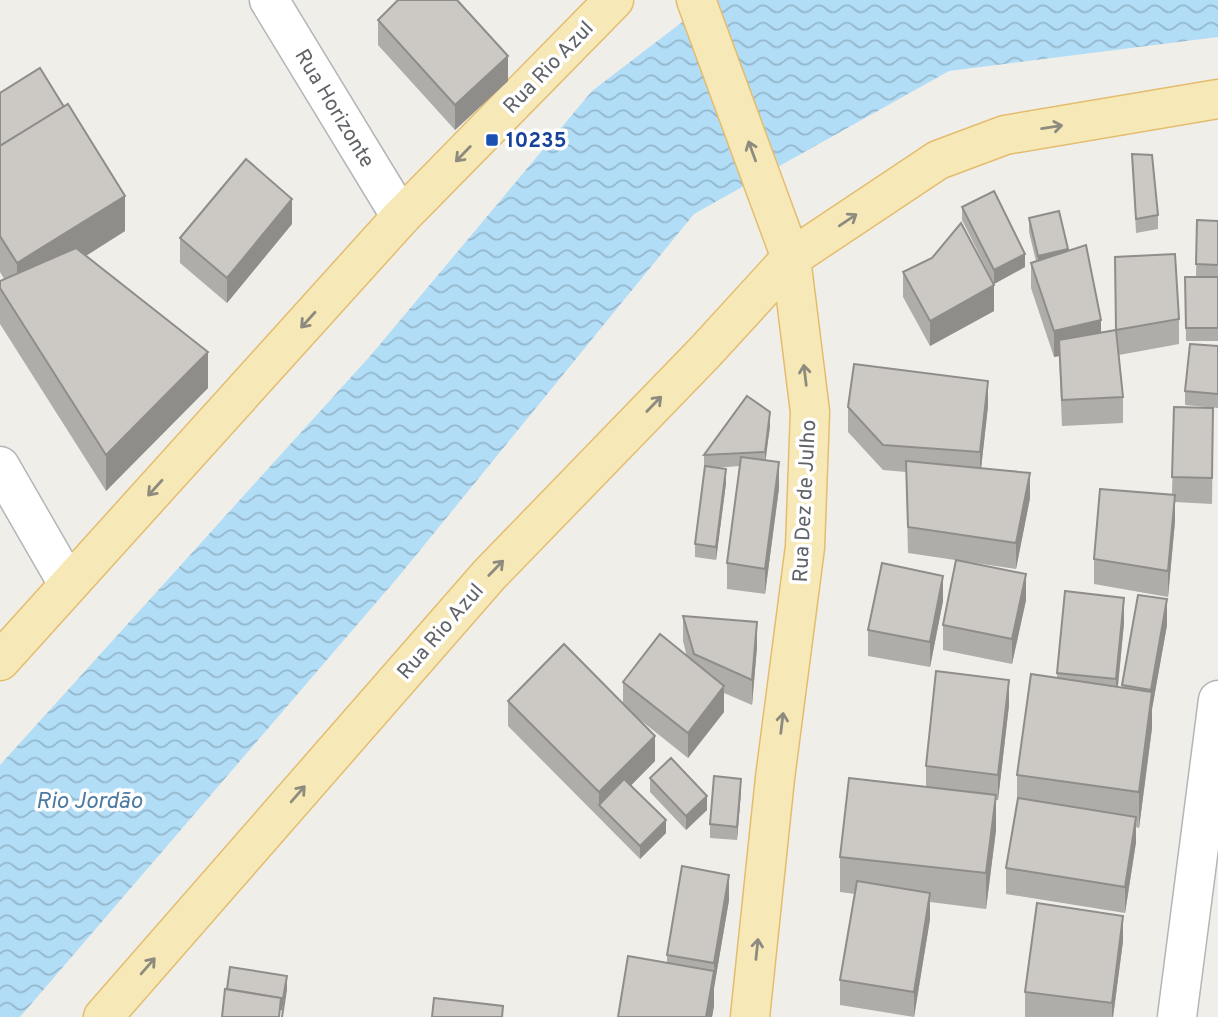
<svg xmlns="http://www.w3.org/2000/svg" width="1218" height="1017" font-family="Overpass,sans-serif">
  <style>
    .water { fill: url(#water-waves) }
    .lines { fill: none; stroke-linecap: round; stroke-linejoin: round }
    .minor-casing { stroke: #b3b5b9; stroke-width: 41 }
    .major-casing { stroke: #e4bc6e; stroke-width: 41 }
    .minor { stroke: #fff; stroke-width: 38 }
    .major { stroke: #f7e9b7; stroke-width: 38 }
    .wall { fill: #afada9 }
    .shaded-wall { fill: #8f8d8a }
    .building { fill: #ccc9c5; stroke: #8f8d8a; stroke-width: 2 }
    .oneway { stroke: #8d8b7f }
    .transit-dot { fill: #1a4fb4; stroke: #fff; stroke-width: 2.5 }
    .labels { text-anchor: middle; stroke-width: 7; stroke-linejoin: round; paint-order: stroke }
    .street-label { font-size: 21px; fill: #606367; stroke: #fff }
    .transit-label { font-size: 21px; font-weight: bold; fill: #164399; stroke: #fff; text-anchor: start }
    .water-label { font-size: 23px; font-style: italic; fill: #4c7aa0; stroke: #fff }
  </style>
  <defs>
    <pattern id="water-waves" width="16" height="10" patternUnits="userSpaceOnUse" patternTransform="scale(1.75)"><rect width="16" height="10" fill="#b2ddf7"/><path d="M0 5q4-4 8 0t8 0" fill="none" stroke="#94b7cc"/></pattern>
  </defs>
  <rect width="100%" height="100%" fill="#f0eee9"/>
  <path class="water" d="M711,0H1218V37L949,71L694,214L399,576L20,1017H0V765L371,355L592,91Z"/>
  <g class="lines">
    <g class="minor-casing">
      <g id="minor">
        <path d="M269,0L401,217"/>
        <path d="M0,466L68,584"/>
        <path d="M1177,1017L1218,700"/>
      </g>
    </g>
    <g class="major-casing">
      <g id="major">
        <path d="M696,0L791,258L810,412L805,547L775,778L750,1017"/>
        <path d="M0,661L401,217L614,0"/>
        <path d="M103,1017L489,575L705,352L791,258L938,160L1005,135L1218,99"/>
      </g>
    </g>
    <use href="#minor" class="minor"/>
    <use href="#major" class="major"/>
  </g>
  <g class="wall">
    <path d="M378,20L508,81L455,130L378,45Z"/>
    <path d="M0,93L125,231L86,256L208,388L106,491L0,324V281L4,279L0,272Z"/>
    <path d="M1132,154L1158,215V229L1136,233Z"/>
    <path d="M962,207L1025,267L994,284L962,220Z"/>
    <path d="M1029,218L1068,251L1101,332L1179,319V344L1119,355L1123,397V423L1062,426L1059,356L1054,357L1031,288V263L1036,261L1029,232Z"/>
    <path d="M1197,220L1218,221V341H1186L1185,277H1196Z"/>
    <path d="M292,224L227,303L180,263V238Z"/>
    <path d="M903,272L994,311L930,346L903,297Z"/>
    <path d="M1218,346V408L1185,405V391Z"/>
    <path d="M988,406L981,468L1030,498L1016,569L908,553L906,472L883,470L848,432V407Z"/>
    <path d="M1174,407L1213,434L1212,504L1175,502V521L1168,597L1094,584V559L1172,495Z"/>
    <path d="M770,426L765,460L779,488L765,594L727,589V563L740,466L715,468L726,483L716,560L695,557V544L705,468H704V455Z"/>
    <path d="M1026,600L1012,664L943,650V625Z"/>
    <path d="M943,601L930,667L868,656V630Z"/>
    <path d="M683,616L757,647L752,705L724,693V712L688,758L639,719L655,761L631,785L666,833L640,859L508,726V701L623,704V682L687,657L683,641Z"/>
    <path d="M1124,623L1118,687L1122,688V685L1167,625L1152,709V728L1139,828L1136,827V842L1125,913L1006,894V868L1017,802V775L1057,678V673Z"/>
    <path d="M1009,705L998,800H996V830L986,909L930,902V919L914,1017L840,1005V980L855,894L840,892V857L926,787V766Z"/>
    <path d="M650,778L707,810L686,830L650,792Z"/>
    <path d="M741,792L737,840L710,838V824Z"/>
    <path d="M729,900L714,988V1006L712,1017H618L667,963V955Z"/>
    <path d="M1123,941L1113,1017H1025V992Z"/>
  </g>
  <g class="shaded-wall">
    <path d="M508,56V81L455,130V105Z"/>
    <path d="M125,196V231L17,299V263Z"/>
    <path d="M292,199V224L227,303V278Z"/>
    <path d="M1068,249V262L1038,269V256Z"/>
    <path d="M1025,254V267L994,284V270Z"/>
    <path d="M994,285V311L930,346V321Z"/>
    <path d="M1101,320V345L1059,340V356L1054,357V331Z"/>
    <path d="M208,352V388L106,491V455Z"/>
    <path d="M988,381V406L980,478V452Z"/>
    <path d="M770,412V426L765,465V452Z"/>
    <path d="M779,462V488L765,594V569Z"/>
    <path d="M726,469V483L716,560V547Z"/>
    <path d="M1030,473V498L1016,569V543Z"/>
    <path d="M1175,495V521L1168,597V571Z"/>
    <path d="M1026,574V600L1012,664V639Z"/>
    <path d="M943,576V601L930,667V642Z"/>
    <path d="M1124,598V623L1116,704V679Z"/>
    <path d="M1167,599V625L1152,709V728L1139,828V792L1151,701V690Z"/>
    <path d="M757,622V647L752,705V680Z"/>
    <path d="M1009,680V705L998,800V775Z"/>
    <path d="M724,686V712L688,758V733Z"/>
    <path d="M655,736V761L606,811L599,805V792Z"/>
    <path d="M741,779V792L737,840V827Z"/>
    <path d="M996,795V830L986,909V873Z"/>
    <path d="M707,796V810L686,830V816Z"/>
    <path d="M1136,817V842L1125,913V887Z"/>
    <path d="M666,820V833L640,859V846Z"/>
    <path d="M729,875V900L714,988V1006L712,1017H706L714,972V963Z"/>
    <path d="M930,893V919L914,1017V992Z"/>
    <path d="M1123,916V941L1113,1017H1112V1003Z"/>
    <path d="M287,976V990L283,1017H281Z"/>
  </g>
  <g class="building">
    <path d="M398,0H457L508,56L455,105L378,20Z"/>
    <path d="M40,68L64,107L0,146V93Z"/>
    <path d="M68,104L125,196L17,263L0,236V146Z"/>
    <path d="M1132,154L1152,155L1158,215L1136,219Z"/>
    <path d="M246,159L292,199L227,278L180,238Z"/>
    <path d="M994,191L1025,254L994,270L962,207Z"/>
    <path d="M1059,211L1068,249L1038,256L1029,218Z"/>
    <path d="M1197,220L1218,221V265L1196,264Z"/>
    <path d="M961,223L994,285L930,321L903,272L932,258Z"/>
    <path d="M1086,245L1101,320L1054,331L1031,263Z"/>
    <path d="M76,248L208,352L106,455L0,288V281Z"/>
    <path d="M1175,254L1179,319L1116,330L1115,257Z"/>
    <path d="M1185,277H1218V328H1186Z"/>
    <path d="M1116,330L1123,397L1062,400L1059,340Z"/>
    <path d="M1190,344L1218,346V394L1185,391Z"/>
    <path d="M854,364L988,381L980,452L883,445L848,407Z"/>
    <path d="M747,396L770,412L765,452L704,455Z"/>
    <path d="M1174,407L1213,408L1212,478L1172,477Z"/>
    <path d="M741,457L779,462L765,569L727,563Z"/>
    <path d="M906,461L1030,473L1016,543L908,527Z"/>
    <path d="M705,466L726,469L716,547L695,544Z"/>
    <path d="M1100,489L1175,495L1168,571L1094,559Z"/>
    <path d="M956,560L1026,574L1012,639L943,625Z"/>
    <path d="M882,563L943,576L930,642L868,630Z"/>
    <path d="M1065,591L1124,598L1116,679L1057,673Z"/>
    <path d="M1138,595L1167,599L1151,690L1122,685Z"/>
    <path d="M683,616L757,622L752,680L694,654Z"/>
    <path d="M660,634L724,686L688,733L623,682Z"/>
    <path d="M564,644L655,736L599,792L508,701Z"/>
    <path d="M936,671L1009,680L998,775L926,766Z"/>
    <path d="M1031,674L1152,692L1139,792L1017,775Z"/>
    <path d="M671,758L707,796L686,816L650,778Z"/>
    <path d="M714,776L741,779L737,827L710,824Z"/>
    <path d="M849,778L996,795L986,873L840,857Z"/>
    <path d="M624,779L666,820L640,846L599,805Z"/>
    <path d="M1018,798L1136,817L1125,887L1006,868Z"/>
    <path d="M682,866L729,875L714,963L667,955Z"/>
    <path d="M857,881L930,893L914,992L840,980Z"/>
    <path d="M1037,903L1123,916L1112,1003L1025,992Z"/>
    <path d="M628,956L714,971L706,1017H618Z"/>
    <path d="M230,967L287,976L281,1010V998L227,989Z"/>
    <path d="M225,989L281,998L279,1017H222Z"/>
    <path d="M434,998L503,1006L502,1017H432Z"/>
  </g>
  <defs><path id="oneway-shaft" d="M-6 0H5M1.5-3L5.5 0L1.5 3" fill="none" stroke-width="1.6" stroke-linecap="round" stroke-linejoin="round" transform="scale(1.75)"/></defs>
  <g class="oneway">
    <use href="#oneway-shaft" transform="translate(1052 127) rotate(-9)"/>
    <use href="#oneway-shaft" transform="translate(752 151) rotate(-110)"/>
    <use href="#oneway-shaft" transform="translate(463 154) rotate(134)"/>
    <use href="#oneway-shaft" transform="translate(848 220) rotate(-34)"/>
    <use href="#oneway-shaft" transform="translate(308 320) rotate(132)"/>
    <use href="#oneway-shaft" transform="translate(805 375) rotate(-97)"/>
    <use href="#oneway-shaft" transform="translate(654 404) rotate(-46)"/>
    <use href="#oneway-shaft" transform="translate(155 488) rotate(132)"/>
    <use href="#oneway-shaft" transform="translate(496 568) rotate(-46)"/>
    <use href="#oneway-shaft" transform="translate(782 723) rotate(-83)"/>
    <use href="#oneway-shaft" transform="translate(298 794) rotate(-49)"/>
    <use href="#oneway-shaft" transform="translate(757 949) rotate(-84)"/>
    <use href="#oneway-shaft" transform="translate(148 966) rotate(-49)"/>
  </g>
  <rect class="transit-dot" x="485" y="133" width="14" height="14" rx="3.5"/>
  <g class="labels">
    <g class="street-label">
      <text transform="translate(548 67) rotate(-46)" y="7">Rua Rio Azul</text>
      <text transform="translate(335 108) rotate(59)" y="7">Rua Horizonte</text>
      <text transform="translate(804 501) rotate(-87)" y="7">Rua Dez de Julho</text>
      <text transform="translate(440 631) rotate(-49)" y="7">Rua Rio Azul</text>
    </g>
    <g class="transit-label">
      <text x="506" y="147">10235</text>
    </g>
    <g class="water-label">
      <text x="89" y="808">Rio Jordão</text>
    </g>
  </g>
</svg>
